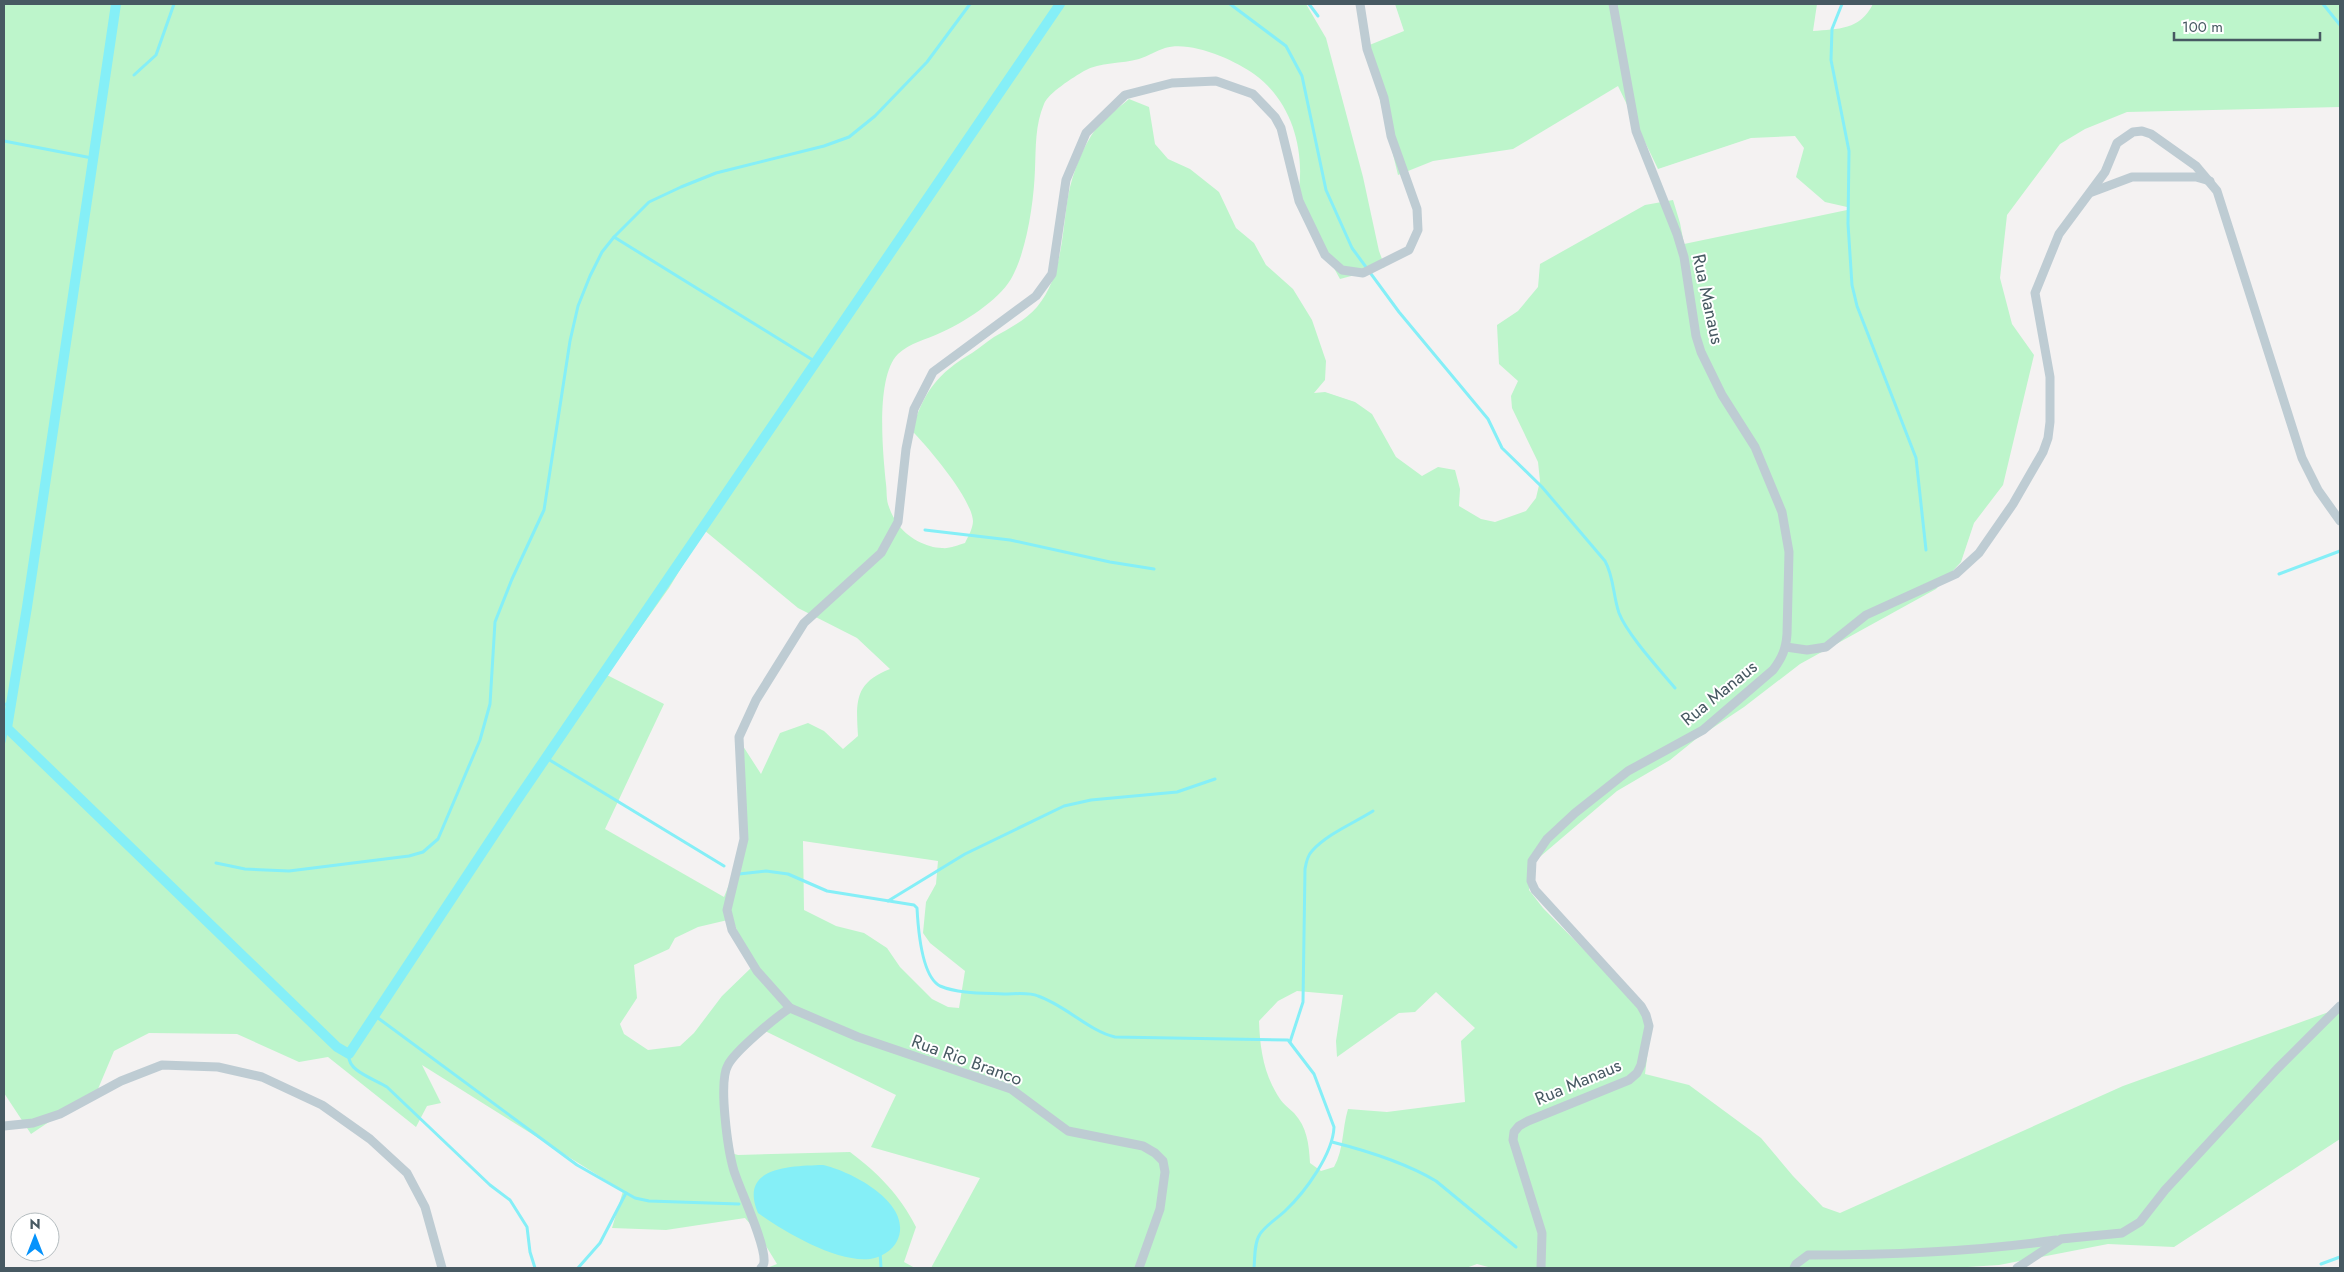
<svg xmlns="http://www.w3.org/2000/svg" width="2344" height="1272" font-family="Jost,sans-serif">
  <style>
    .green { fill: #bdf5cb; fill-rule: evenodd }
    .water { fill: #85eff7 }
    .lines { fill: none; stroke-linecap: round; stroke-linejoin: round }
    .stream { stroke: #85eff7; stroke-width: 3 }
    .canal { stroke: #85eff7; stroke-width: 10 }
    .minor { stroke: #beccd3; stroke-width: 9 }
    .labels { text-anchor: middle; stroke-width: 4; stroke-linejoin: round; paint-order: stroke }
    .street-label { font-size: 18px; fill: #475962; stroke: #fff }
  </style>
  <rect width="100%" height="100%" fill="#f4f2f2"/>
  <path class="green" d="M4,4H1306L1326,38L1363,177L1379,251L1385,267L1340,279L1297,201C1307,154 1293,102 1254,74C1235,60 1190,40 1165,48C1156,51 1148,56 1139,59C1122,64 1100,62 1084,71C1074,77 1048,93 1044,104C1035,125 1036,147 1035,169C1034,201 1027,251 1011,279C998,301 963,323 940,333C925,340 910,343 898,354C875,377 883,454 886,484C887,491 886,500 889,507C891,513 894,519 898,524C906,537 927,548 942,548C949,549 958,545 965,543C968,537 973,528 973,521C972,499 928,447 912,431C923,392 938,373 972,353C980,348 986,342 994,337C1008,329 1026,320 1037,307C1061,278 1062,238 1067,203C1070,181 1079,155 1091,136C1100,121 1116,110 1129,99L1149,107L1155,144L1168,159L1190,169L1219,192L1236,228L1254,243L1266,265L1293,289L1312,320L1326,361L1325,380L1314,393L1325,392L1355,402L1372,414L1396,457L1422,476L1438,467L1455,470L1460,489L1459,506L1481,519L1495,522L1526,511L1536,498L1540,481L1538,462L1512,408L1511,396L1518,381L1499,364L1497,325L1518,311L1538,287L1540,264L1645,205L1673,200L1680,223L1684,244L1847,210V207L1825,202L1796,177L1804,148L1795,136L1751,138L1658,169L1618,86L1513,149L1433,161L1398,175L1367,46L1404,31L1395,4H1817L1813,31C1838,29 1860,30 1873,4H2340V107L2127,112L2085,129L2060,144L2007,215L2000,278L2012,324L2034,355L2003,485L1974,523L1961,562L1936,589L1800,664L1744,707L1696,739L1670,760L1617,791L1535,861L1529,890L1543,908L1649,1016L1650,1034L1645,1074L1689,1085L1761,1138L1793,1176L1823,1207L1840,1213L2123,1086L2340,1008V1139L2174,1247L2108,1244L1999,1265L1952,1268H1492L1477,1264L1466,1268H931L980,1178L871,1147L896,1095L763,1030L726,1067L727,1152L738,1155L850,1152C878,1173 900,1195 916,1227L904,1262L915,1268H767L777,1264L758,1233L745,1218L666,1230L612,1228L623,1191L422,1065L441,1103L427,1106L416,1127L328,1057L299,1062L237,1034L149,1033L114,1051L98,1089L31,1134L4,1093ZM704,530L798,608L857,638L890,669C854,683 856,702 858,736L843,749L824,731L808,723L780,733L761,774L741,743L747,840L724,897L605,829L664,704L607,675L669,588ZM803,841L938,861L936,884L926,902L923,933L930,943L965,971L959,1008L948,1007L932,999L900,967L887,948L864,933L836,926L804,910ZM732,919L753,966L722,996L694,1033L680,1046L648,1050L624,1034L620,1024L637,998L634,965L669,949L675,938L698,927ZM1297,991L1343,995L1336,1041L1337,1057L1399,1013L1415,1012L1436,992L1475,1028L1461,1041L1465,1102L1387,1112L1348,1109C1342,1129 1344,1149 1334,1167L1321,1171L1310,1163C1309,1144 1307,1127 1294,1113C1289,1108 1283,1104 1280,1099C1264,1075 1260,1050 1259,1021L1278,1001Z"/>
  <path class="water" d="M823,1165C851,1171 915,1204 897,1241C893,1250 880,1258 870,1259C837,1263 784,1232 758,1213C738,1166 792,1166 823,1165Z"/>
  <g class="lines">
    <g class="stream">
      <path d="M1230,4L1286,46L1302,76L1326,190L1352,248L1399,312L1488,419L1502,448L1542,487L1605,561C1614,577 1613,596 1619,613C1627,634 1659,669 1675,688"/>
      <path d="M1309,4L1318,16"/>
      <path d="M1842,4L1832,29L1831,60L1849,151L1848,224L1852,285L1857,306L1916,458L1926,550"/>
      <path d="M2323,4L2340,25"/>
      <path d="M134,75L156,55L174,4"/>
      <path d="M4,141L92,158"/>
      <path d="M614,237L816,362"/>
      <path d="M925,530L1010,540L1110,562L1154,569"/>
      <path d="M2279,574L2340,551"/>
      <path d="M4,704L11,705"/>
      <path d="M4,742L7,728"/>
      <path d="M548,759L724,866"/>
      <path d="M216,863L245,869L289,871L409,856L423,852L438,839L480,740L490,704L495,622L512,579L544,510L570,341L578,306L590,276L602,252L614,237L649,202L681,187L716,173L824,146L849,137L875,116L927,62L970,4"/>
      <path d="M739,874L766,871L788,874L827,891L914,905L917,908C918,927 921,976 940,986C959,994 984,993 1004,994C1015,994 1029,992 1038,996C1065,1005 1089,1031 1115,1037L1288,1040L1314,1074L1334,1127C1333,1154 1305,1192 1286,1210C1278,1218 1266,1225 1260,1234C1254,1243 1255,1257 1254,1268"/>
      <path d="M888,901L965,854L1064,806L1091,800L1177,792L1215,779"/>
      <path d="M374,1015L577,1165L635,1198L649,1201L739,1204"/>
      <path d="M1290,1042L1303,1002L1305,869C1306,863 1308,855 1312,851C1327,834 1354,823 1373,811"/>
      <path d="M349,1054C346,1071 375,1079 387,1087L490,1185L510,1200L527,1227L530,1252L535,1268"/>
      <path d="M1332,1142C1368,1151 1404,1162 1436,1181L1516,1247"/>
      <path d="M880,1251L881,1268"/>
      <path d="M2321,1264L2340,1257"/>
      <path d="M578,1268L600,1243L626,1193"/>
    </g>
    <path class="canal" d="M116,4L27,607L7,728L337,1047L349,1054L513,806L1060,4"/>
    <g class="minor">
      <path d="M2092,192L2132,177H2196L2210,181"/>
      <path d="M1786,647L1807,650L1826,647L1866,615L1956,574L1979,553L2013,504L2043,452L2048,438L2050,422V377L2035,293L2059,234L2105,172L2117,143L2133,132L2142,131L2151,134L2196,166L2217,191L2302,458L2318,490L2340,521"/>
      <path d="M4,1126L33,1123L60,1114L121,1081L162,1065L218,1067L262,1077L322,1105L370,1139L407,1173L425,1207L442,1268"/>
      <path d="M761,1268C762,1267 764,1264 764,1262C766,1245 740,1190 734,1171C728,1151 718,1082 728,1065C735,1051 776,1017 790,1008"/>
      <path d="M1139,1268L1160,1209L1165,1172L1163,1161L1155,1153L1143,1146L1068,1131L1011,1089L858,1037L790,1008L757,971L732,930L727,910L744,839L739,737L756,700L804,623L881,553L898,522L906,449L914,409L933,372L1036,296L1052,274L1066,180L1086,133L1125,95L1172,83L1216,81L1253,94L1275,117L1281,128L1299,201L1325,255L1342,270L1363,273L1409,250L1418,230L1417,209L1391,136L1384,98L1367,49L1360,4"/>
      <path d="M1541,1268L1542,1233L1513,1140L1514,1132L1519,1126L1528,1121L1629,1080L1637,1073L1641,1065L1649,1026L1646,1015L1641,1006L1535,890L1531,881L1532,861L1547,839L1575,813L1628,771L1703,730L1773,670C1782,658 1786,649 1787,634L1789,552L1782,512L1755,447L1722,395L1701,352L1696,336L1684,257L1677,234L1636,131L1613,4"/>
      <path d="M1794,1268L1796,1264L1808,1255C1892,1255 1973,1252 2056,1240"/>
      <path d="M2017,1268L2061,1239L2122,1233L2140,1222L2165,1190L2277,1069L2340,1006"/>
    </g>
  </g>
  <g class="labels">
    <g class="street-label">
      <text transform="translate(1708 299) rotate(78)" y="6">Rua Manaus</text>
      <text transform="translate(1719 693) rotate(-39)" y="6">Rua Manaus</text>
      <text transform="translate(967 1060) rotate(20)" y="6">Rua Rio Branco</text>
      <text transform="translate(1578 1082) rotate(-23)" y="6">Rua Manaus</text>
    </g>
  </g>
  <rect width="2344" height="1272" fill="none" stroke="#475962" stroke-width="10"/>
  <g transform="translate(35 1237)"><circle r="24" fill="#ffffff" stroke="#b5bdc0"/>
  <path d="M0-4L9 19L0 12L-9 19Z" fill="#0593fc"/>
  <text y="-8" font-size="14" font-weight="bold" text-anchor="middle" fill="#475962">N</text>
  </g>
  <path d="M2174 32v8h146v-8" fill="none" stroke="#475962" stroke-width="2.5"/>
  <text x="2182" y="32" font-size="15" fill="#475962" stroke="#ffffff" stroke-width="4" paint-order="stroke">100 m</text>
</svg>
